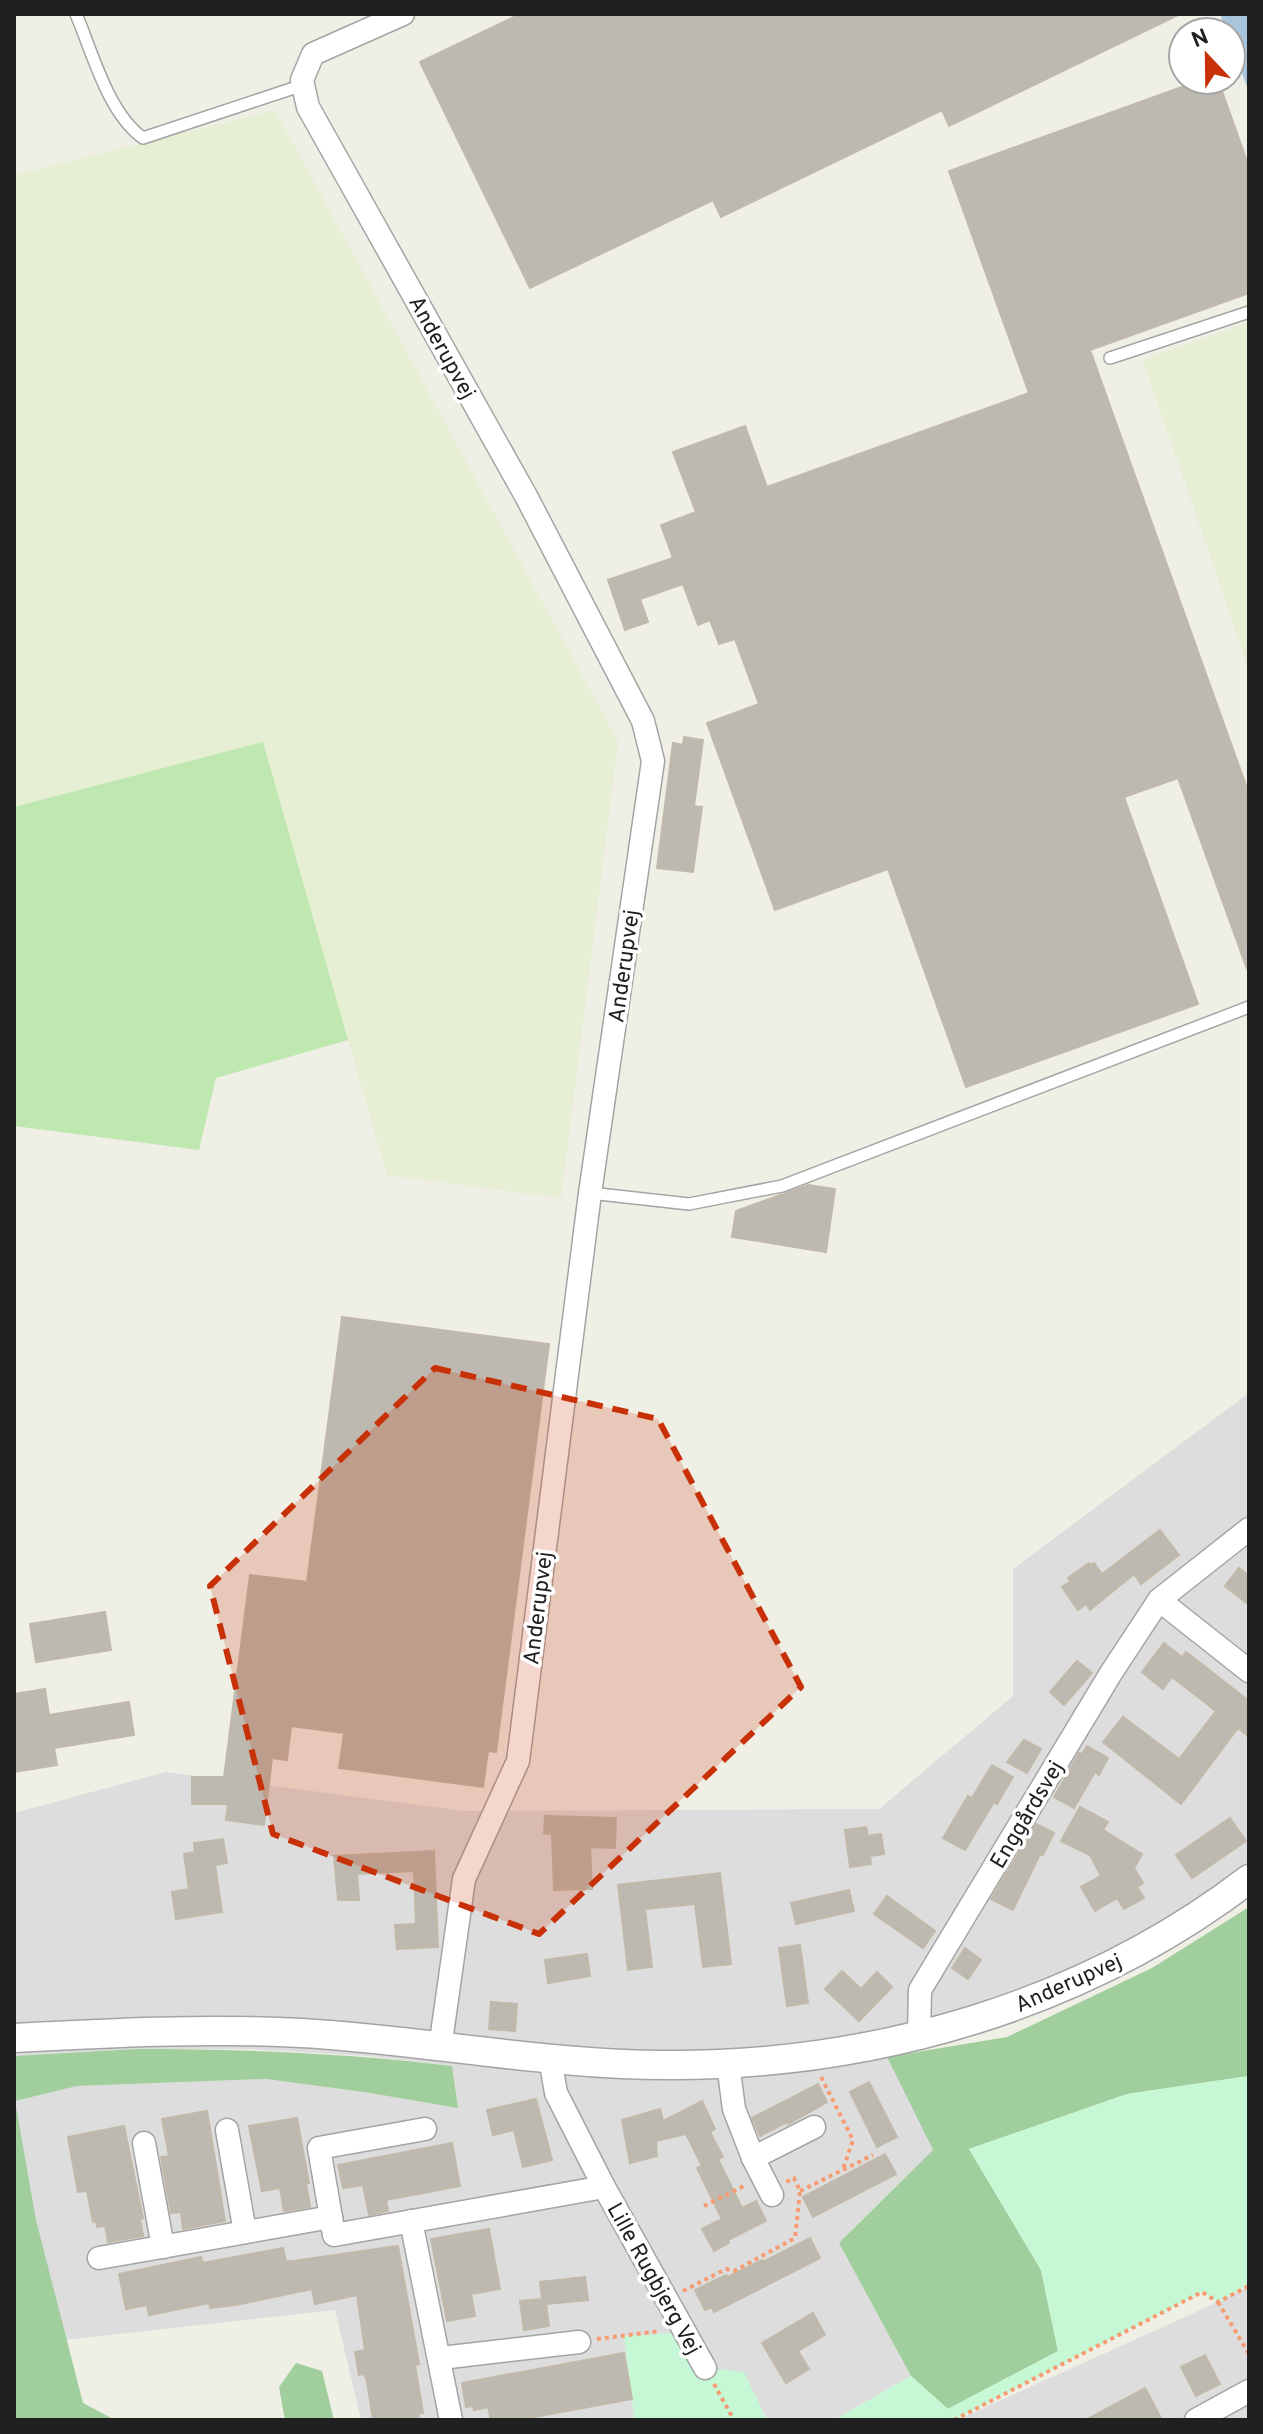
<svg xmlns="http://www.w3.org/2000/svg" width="1263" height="2434" font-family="Overpass,sans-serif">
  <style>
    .residential { fill: #dedddd }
    .farmland { fill: #e6eed3 }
    .grass { fill: #bee8af }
    .forest { fill: #a0ce9d }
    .park { fill: #c6f8d5 }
    .water { fill: #a9c5dc }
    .building { fill: #bdb8b0; stroke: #c1b9a9; stroke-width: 2 }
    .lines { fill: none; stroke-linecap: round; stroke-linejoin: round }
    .service-casing { stroke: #a4a4a4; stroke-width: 14 }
    .minor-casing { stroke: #a4a4a4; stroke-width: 25 }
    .tertiary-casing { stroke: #a4a4a4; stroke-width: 31 }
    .path { stroke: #f59c72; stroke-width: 4; stroke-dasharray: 4 4; stroke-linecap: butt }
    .service { stroke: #fff; stroke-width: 11 }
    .minor { stroke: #fff; stroke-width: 22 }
    .tertiary { stroke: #fff; stroke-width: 28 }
    .marked { fill: #c83107; fill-opacity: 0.2; stroke: #c83107; stroke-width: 6; stroke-dasharray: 16 10; stroke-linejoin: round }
    .labels { text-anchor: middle; stroke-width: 7; stroke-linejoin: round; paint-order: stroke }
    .street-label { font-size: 22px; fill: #202020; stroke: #fff }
  </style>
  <rect width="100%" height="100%" fill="#f0efe6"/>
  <g class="residential">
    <path d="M1249,1393V1879L1048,1994L880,2043L933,2150L839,2243L911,2376L834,2420H767L744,2373L630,2420H361L335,2310L65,2340L36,2220L14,2101L77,2086L266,2079L364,2092L458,2107L452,2066L369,2056L246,2049H135L14,2056V1813L166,1772L465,1811L879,1809L1013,1696V1569Z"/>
    <path d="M1249,2286V2420H957L1218,2302Z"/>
  </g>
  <g class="farmland">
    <path d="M275,110L618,741L561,1198L387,1175L263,743L14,807V175Z"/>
    <path d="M1249,322V670L1143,360Z"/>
  </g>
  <path class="grass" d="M263,742L348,1040L216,1078L199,1150L14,1126V807Z"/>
  <g class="forest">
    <path d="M1249,1907V2076L1127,2094L969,2149L1041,2270L1058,2351L948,2409L911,2376L839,2243L933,2150L887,2057L1007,2037L1152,1968Z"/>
    <path d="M135,2049C242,2049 346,2053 452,2066L458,2108L364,2092L266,2079L77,2086L15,2101L36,2220L83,2403L115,2420H14V2056Z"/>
    <path d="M296,2363L322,2371L334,2420H285L279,2387Z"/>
  </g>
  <g class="park">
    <path d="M1249,2076V2284L1218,2302L1202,2292L954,2420H834L911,2376L948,2409L1058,2351L1041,2270L969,2149L1127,2094Z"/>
    <path d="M694,2332L716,2369L744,2372L767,2420H630L634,2417L624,2336Z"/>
  </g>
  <path class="water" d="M1220,14H1249V92L1231,44V32H1227Z"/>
  <g class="building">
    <path d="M520,14H1180L949,126L942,110L721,217L713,200L530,288L420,62Z"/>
    <path d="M1201,80H1218L1249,167V293L1090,350L1249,794V969H1247L1178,778L1124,797L1198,1004L966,1087L888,869L775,910L707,723L759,704L735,639L719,644L710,620L698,625L683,584L640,599L648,622L625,630L608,580L673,558L661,525L696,512L673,452L745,426L767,487L1029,393L949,171Z"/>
    <path d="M684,737L703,740L694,806L702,807L693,872L657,868L673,743L683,745Z"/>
    <path d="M808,1185L835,1189L826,1252L732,1237L736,1211Z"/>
    <path d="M342,1317L549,1344L496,1752L488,1751L483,1787L339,1768L344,1733L291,1726L287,1760L272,1758L264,1825L226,1820L228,1804H192V1777H224L250,1575L307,1582Z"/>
    <path d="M1160,1530L1179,1555L1141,1584L1134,1574L1090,1610L1086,1604L1078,1610L1062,1587L1071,1581L1068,1578L1089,1563L1091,1565L1094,1563L1102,1574Z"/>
    <path d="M1239,1568L1249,1576V1605L1225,1586Z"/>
    <path d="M105,1612L111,1650L36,1662L30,1624Z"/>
    <path d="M1164,1643L1182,1657L1186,1652L1249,1701V1737L1238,1728L1181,1804L1103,1742L1123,1717L1179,1759L1216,1711L1172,1677L1163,1689L1142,1672Z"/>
    <path d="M1077,1661L1092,1673L1064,1705L1050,1692Z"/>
    <path d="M45,1689L49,1715L129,1702L134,1735L54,1748L57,1765L14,1772V1694Z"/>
    <path d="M1024,1740L1041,1749L1027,1773L1007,1762Z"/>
    <path d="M1087,1746L1108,1758L1099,1775L1095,1772L1074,1808L1054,1797L1079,1753L1082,1754Z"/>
    <path d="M992,1765L1013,1777L997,1804L994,1802L965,1850L943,1838L968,1796L972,1798Z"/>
    <path d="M1080,1807L1108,1822L1103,1830L1142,1854L1134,1868L1143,1883L1137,1887L1144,1898L1124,1909L1117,1898L1095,1911L1081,1887L1101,1876L1090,1855L1061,1841Z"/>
    <path d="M545,1816L616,1818L615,1848L590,1847L592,1889L554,1890L552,1834L544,1833Z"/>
    <path d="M1230,1818L1246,1841L1192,1878L1176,1855Z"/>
    <path d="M1036,1824L1054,1833L1043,1855L1040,1854L1013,1910L991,1899Z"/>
    <path d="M866,1827L868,1836L881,1834L884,1854L870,1856L871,1864L850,1867L845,1830Z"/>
    <path d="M223,1839L227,1863L215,1865L222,1912L176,1919L172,1892L189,1889L184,1854L195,1852L194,1843Z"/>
    <path d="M434,1851L438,1947L397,1949L395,1925L416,1924L414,1871L357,1874L359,1900H338L334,1856Z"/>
    <path d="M720,1873L731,1964L703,1967L695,1904L645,1909L652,1967L628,1970L618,1885Z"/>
    <path d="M849,1890L854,1911L796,1924L791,1903Z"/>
    <path d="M887,1896L935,1931L923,1948L874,1914Z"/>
    <path d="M800,1945L808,2003L787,2006L779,1948Z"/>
    <path d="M965,1948L981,1960L968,1979L952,1968Z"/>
    <path d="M587,1954L590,1976L548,1983L545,1960Z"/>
    <path d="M842,1971L861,1989L877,1972L892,1987L859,2021L825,1989Z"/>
    <path d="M491,2002L517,2004L515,2031L489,2029Z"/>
    <path d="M869,2082L897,2137L877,2147L850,2092Z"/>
    <path d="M818,2084L827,2102L788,2124L787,2122L760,2136L752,2118Z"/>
    <path d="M536,2099L552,2160L523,2167L514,2130L493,2135L487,2110Z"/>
    <path d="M702,2101L715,2129L710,2132L723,2157L718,2159L742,2208L756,2201L766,2221L728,2240L729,2243L714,2251L702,2229L722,2219L697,2168L702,2166L686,2134L656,2141L657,2156L630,2163L622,2120L660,2109L663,2121Z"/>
    <path d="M207,2111L225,2221L183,2229L181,2212L171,2213L161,2157L169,2156L162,2119Z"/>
    <path d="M297,2118L309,2183H306L310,2207L284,2211L280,2188L262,2191L249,2126Z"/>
    <path d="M124,2126L143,2218L140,2219L143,2236L108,2242L105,2226L97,2227L96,2221L93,2222L87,2191L78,2192L68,2137Z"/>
    <path d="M452,2143L460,2186L386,2200L388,2211L369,2215L363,2185L343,2188L338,2165Z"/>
    <path d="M885,2154L896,2174L813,2217L803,2197Z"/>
    <path d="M489,2229L500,2289L471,2294L475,2316L447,2321L431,2239Z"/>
    <path d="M810,2238L820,2258L714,2312L712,2307L705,2310L695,2290L726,2275L728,2277L762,2260L763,2262Z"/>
    <path d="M398,2246L419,2364L415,2365L423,2413L418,2414L419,2420H373L367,2381L364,2374L359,2375L355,2352L365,2350L357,2295L315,2304L312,2289L236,2305L210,2308L209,2303L149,2315L147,2305L126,2309L119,2274L201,2257L203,2263L283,2248L286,2261H293Z"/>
    <path d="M585,2277L588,2300L546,2304L549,2326L524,2330L520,2301L542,2299L540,2282Z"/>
    <path d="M813,2313L825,2335L798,2351L809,2369L786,2383L762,2343Z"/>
    <path d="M624,2353L632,2399L518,2420H491L488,2407L474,2410L473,2406L466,2407L462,2383Z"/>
    <path d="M1205,2355L1220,2384L1196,2396L1181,2367Z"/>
    <path d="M1145,2388L1162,2420H1086Z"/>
  </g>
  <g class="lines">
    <g class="service-casing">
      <g id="service">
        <path d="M76,14C93,54 108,113 143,138L303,85"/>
        <path d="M1110,358L1249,312"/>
        <path d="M590,1193L689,1204L782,1186L1249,1007"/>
      </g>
    </g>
    <g class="minor-casing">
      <g id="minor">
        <path d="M403,14L313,54L302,80L308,107L526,496L643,721L653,761L590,1193L518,1761L464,1879L440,2048"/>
        <path d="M1159,1600L1249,1671"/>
        <path d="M919,2036L920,1990L1111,1673L1159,1600L1249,1529"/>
        <path d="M550,2058L556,2093L604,2187L705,2368"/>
        <path d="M728,2064L734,2109L753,2158L814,2127"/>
        <path d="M425,2129L319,2148L334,2235L604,2187"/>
        <path d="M227,2130L245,2232"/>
        <path d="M144,2143L163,2247"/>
        <path d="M753,2158L772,2195"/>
        <path d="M411,2221L451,2420"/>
        <path d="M99,2258L331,2217"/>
        <path d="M441,2358L579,2342"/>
        <path d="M1196,2420L1249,2391"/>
      </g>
    </g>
    <g class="tertiary-casing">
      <path id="tertiary" d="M14,2038C110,2033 206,2028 302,2033C424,2040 545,2065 667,2065C874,2066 1083,2006 1249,1879"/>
    </g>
    <g class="path">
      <path d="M821,2077L853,2140L843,2169"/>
      <path d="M800,2191L873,2155"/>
      <path d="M704,2206L744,2186"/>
      <path d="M683,2291L726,2269L734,2271L795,2238L800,2191L794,2178L786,2182"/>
      <path d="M1218,2302L1249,2354"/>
      <path d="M597,2339L660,2331"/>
      <path d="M714,2384L734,2420"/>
      <path d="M954,2420L1202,2292L1218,2302L1249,2286"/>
    </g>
    <use href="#service" class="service"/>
    <use href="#minor" class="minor"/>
    <use href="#tertiary" class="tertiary"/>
  </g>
  <path class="marked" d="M435,1368L658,1419L801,1687L539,1934L273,1834L210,1586Z"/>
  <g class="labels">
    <g class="street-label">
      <text transform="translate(443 347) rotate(61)" y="8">Anderupvej</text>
      <text transform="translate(623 966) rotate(-82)" y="8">Anderupvej</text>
      <text transform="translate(537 1608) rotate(-83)" y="8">Anderupvej</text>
      <text transform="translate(1026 1814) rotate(-59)" y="8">Enggårdsvej</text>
      <text transform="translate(1068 1982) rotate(-24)" y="8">Anderupvej</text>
      <text transform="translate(655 2278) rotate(61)" y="8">Lille Rugbjerg Vej</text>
    </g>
  </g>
  <rect width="1263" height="2434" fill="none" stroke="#202020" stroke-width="32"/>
  <g transform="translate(1207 56) rotate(338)"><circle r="38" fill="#ffffff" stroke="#a6a6a6" stroke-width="2"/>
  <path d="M0-6L14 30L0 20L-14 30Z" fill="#c83107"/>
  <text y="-12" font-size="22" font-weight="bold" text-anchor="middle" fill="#202020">N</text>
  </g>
</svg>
